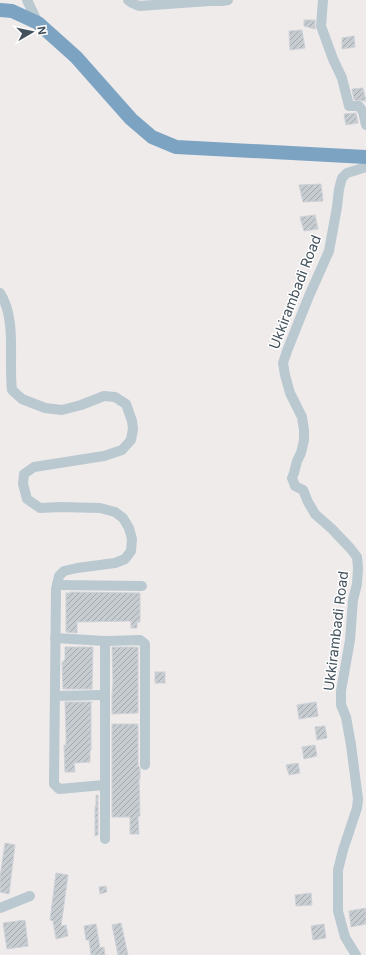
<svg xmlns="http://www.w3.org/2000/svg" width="366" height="955" font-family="Inter,sans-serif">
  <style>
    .building { fill: url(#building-hatch); stroke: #ced2d8 }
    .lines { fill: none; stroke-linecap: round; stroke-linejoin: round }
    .minor { stroke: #bac8d0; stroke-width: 10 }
    .highway { stroke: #7ca4c2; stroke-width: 14 }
    .labels { text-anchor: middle; stroke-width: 3; stroke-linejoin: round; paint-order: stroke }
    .street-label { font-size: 14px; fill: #42515b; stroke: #fff }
  </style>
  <defs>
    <pattern id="building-hatch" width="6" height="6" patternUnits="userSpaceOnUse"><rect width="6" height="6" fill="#c7ccd1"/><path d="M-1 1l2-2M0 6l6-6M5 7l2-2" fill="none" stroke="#a3a8ad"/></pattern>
  </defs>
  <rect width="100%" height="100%" fill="#efebeb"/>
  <g class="building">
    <path d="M304,20H315V29L304,26Z"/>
    <path d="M302,30L305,48L290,50L289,31Z"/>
    <path d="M354,36L355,47L342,49V38Z"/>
    <path d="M363,88L366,101L354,100L352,89Z"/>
    <path d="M356,113L358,123L346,125L344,114Z"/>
    <path d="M321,184L323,201L303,202L299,185Z"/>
    <path d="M315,215L318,229L304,231L300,217Z"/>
    <path d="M70,592L140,593V622H137V628H131V621L77,622V633L66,632V593H70Z"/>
    <path d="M65,647H93L92,689H63L62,662H64V660H65Z"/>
    <path d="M112,647H138V713L112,714V695L113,683Z"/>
    <rect x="155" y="672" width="10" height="11"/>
    <path d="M65,702H92V703H91V750H90V762L74,763L75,772H65L64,745H66V733Z"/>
    <path d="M316,702L318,716L299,719L297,705Z"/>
    <path d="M112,724H138V765L140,769V779H139L140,816H138L139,834H130V817H112Z"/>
    <path d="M325,726L327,738L317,740L315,727Z"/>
    <path d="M315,745L317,756L304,759L302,747Z"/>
    <path d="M298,763L300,773L289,775L286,765Z"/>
    <path d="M96,795H98V835L95,836V806H96Z"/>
    <path d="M5,843L15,845L9,894L0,892V877Z"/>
    <path d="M56,873L68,875L61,926L66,925L68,936L56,939L53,921L50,920Z"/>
    <path d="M106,886L107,892L100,894L99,887Z"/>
    <path d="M311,893L312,905L296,906L295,895Z"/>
    <path d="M366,908V924L351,927L349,911Z"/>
    <path d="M25,920L28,946L7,949L3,923Z"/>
    <path d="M121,923L128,955H118L112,925Z"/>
    <path d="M96,924L100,948L104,947L105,955H91L89,940H86L84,926Z"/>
    <path d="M324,924L326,938L313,940L311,926Z"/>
  </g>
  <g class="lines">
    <g class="minor">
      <path d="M27,0L38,23"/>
      <path d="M128,0L132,3L139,6L210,1H222L228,0"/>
      <path d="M323,0L321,26L333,59L342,78L349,106H359L363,112L366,125"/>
      <path d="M0,293C13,313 11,342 11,365C11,373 11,382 12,390L22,399L45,408L62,410L81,405L104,396L115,397L126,404L132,421L133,429L131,440L122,450L104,456L34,467L24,474L23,484L27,499L40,508L61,507L100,508L115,512L123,518L129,528L132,539L131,551L125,559L115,563L77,568L64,571L59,576L56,589L54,784L59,789L104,785"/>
      <path d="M57,585L142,586"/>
      <path d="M55,638L105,641V839"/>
      <path d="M105,641L140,640L145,644V765"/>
      <path d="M55,696L104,695"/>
      <path d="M0,908L30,896"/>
      <path d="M356,955L345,937L338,911V870L343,850L357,808L358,799L351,745L346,717L341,705V691L350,640L353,600L357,584L358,568L357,557L350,548L332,529L315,514L308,502L303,490L295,486L292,478L294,473L297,461L301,453L304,440V430L302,417L290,393L285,375L283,363L287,351L309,296L329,251L337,207L339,189L342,178L347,173L366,167"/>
    </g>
    <path class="highway" d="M0,10L12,11L38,23L76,57L131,119L152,137L176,147L366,157"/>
  </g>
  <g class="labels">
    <g class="street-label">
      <text transform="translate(295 292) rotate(-69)" y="5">Ukkirambadi Road</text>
      <text transform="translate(336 631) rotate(-83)" y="5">Ukkirambadi Road</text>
    </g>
  </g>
  <g transform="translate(32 32) rotate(81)" stroke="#ffffff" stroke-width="3" paint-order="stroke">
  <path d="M0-3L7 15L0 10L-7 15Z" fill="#42515b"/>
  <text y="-6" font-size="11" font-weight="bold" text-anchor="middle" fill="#42515b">N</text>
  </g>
</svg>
